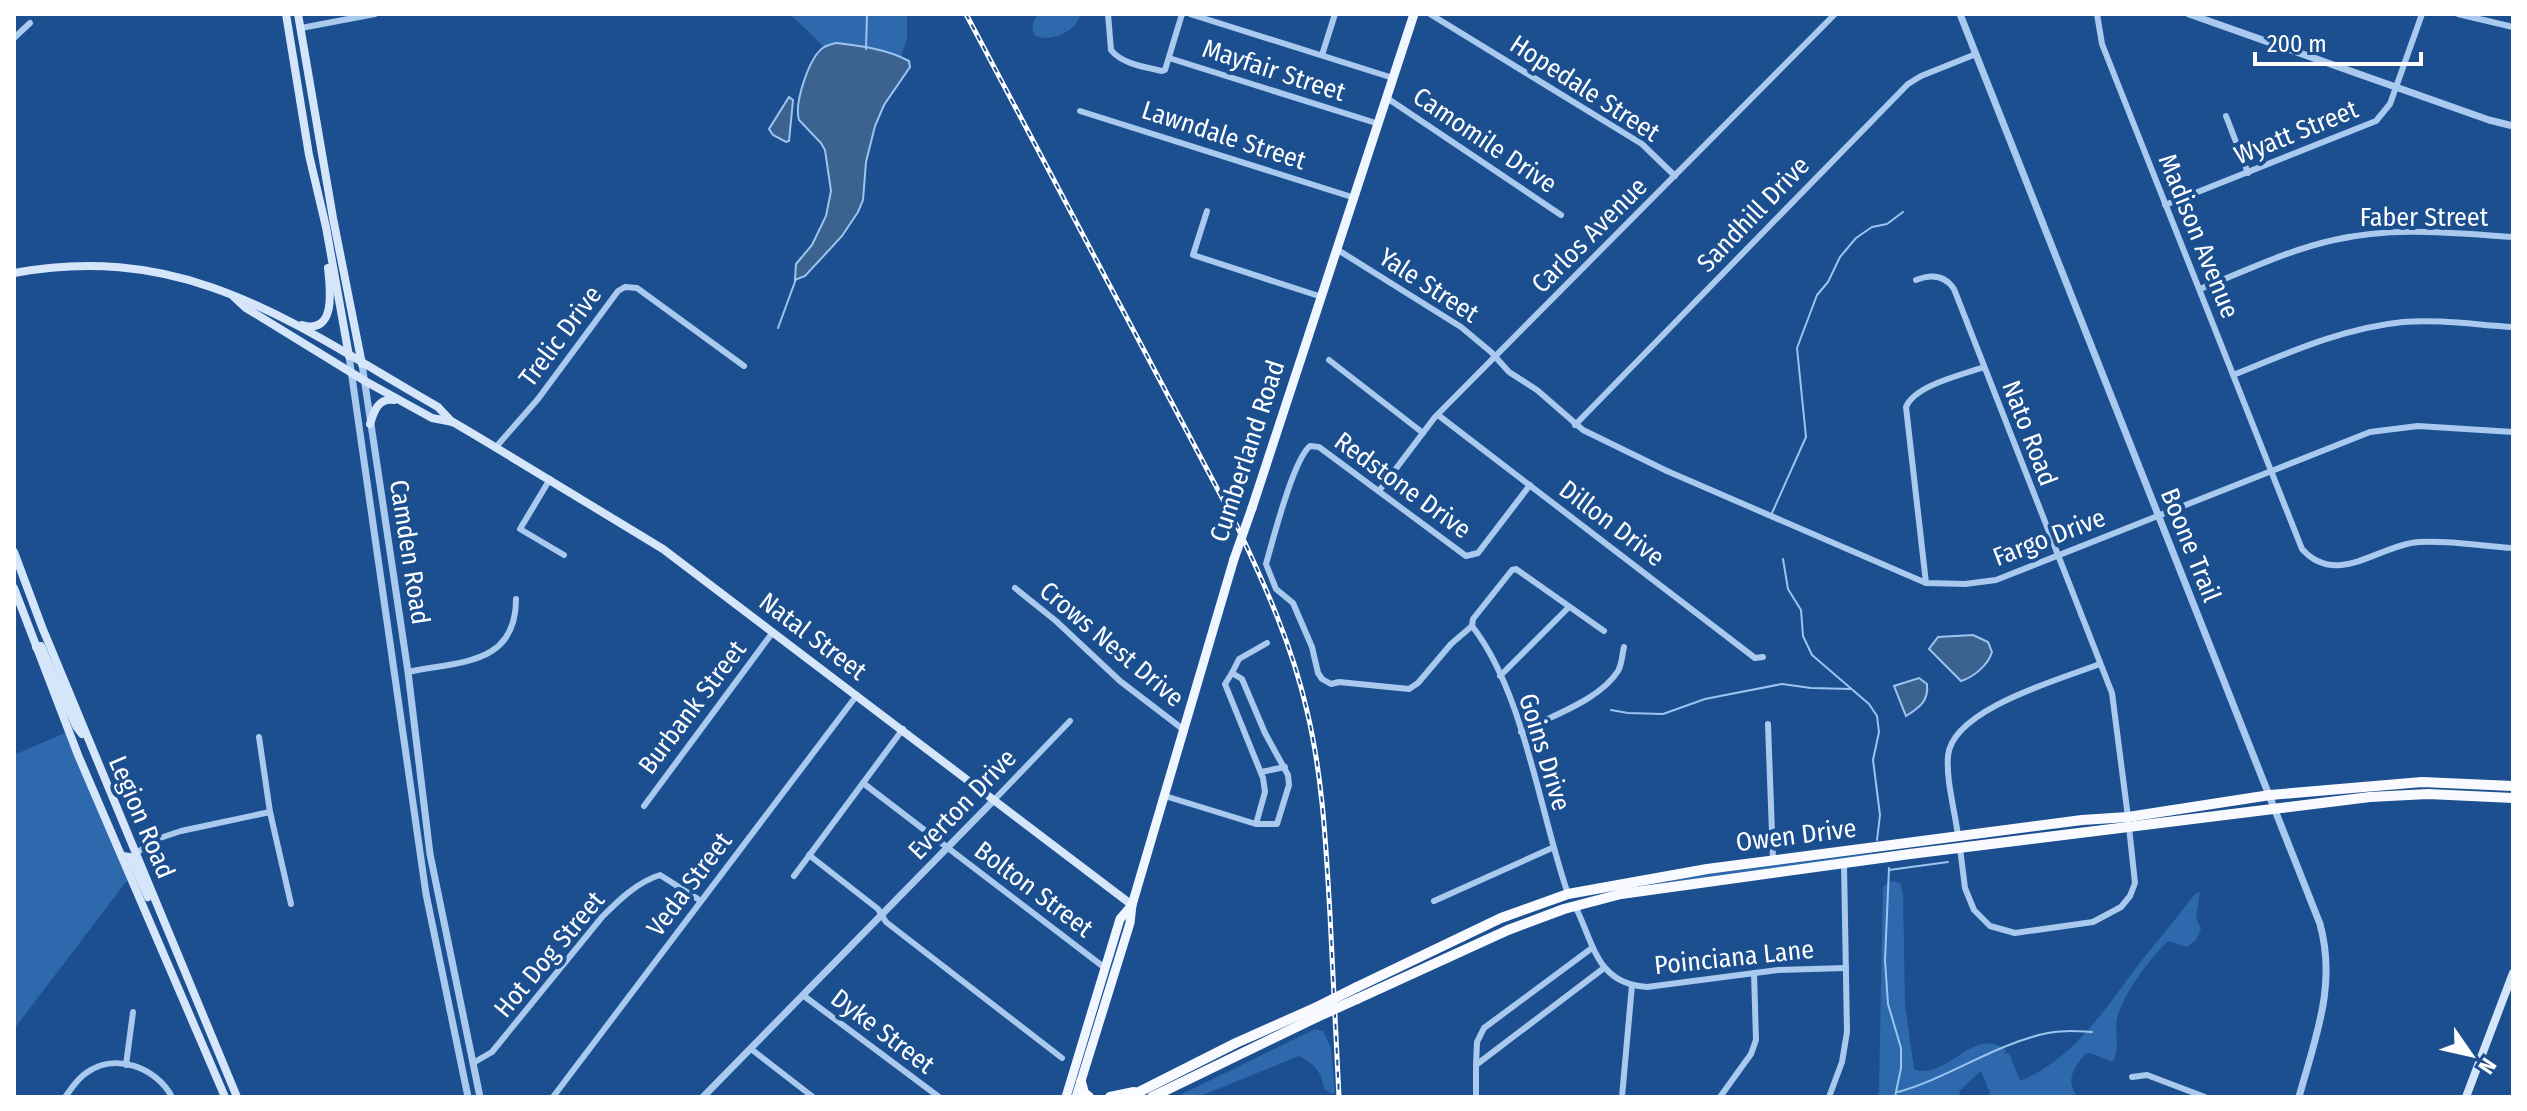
<svg xmlns="http://www.w3.org/2000/svg" width="2527" height="1111" font-family="'Fira Sans Condensed',sans-serif">
  <style>
    .green { fill: #2e69ad }
    .water { fill: #3c6290; stroke: #9cc4f0; stroke-width: 2 }
    .lines { fill: none; stroke-linecap: round; stroke-linejoin: round }
    .stream { stroke: #9cc4f0; stroke-width: 2 }
    .minor { stroke: #a9c9ee; stroke-width: 6 }
    .tertiary { stroke: #a9c9ee; stroke-width: 7 }
    .secondary { stroke: #d6e6fa; stroke-width: 8 }
    .primary { stroke: #f0f6ff; stroke-width: 9 }
    .trunk { stroke: #f8faff; stroke-width: 10 }
    .rail-casing { stroke: #fff; stroke-width: 5 }
    .rail { stroke: #1b4f8f; stroke-width: 2; stroke-dasharray: 6; stroke-linecap: butt }
    .primary-bridge { stroke: #f0f6ff; stroke-width: 9 }
    .trunk-bridge { stroke: #f8faff; stroke-width: 10 }
    .labels { text-anchor: middle; stroke-width: 8; stroke-linejoin: round; paint-order: stroke }
    .street-label { font-size: 26px; fill: #fff; stroke: #1b4f8f }
  </style>
  <rect width="100%" height="100%" fill="#1b4f8f"/>
  <g class="green">
    <path d="M790,14H907V39L901,57C876,50 849,38 824,47Z"/>
    <path d="M1038,14H1080C1077,32 1051,42 1035,36C1031,27 1032,22 1038,14Z"/>
    <path d="M65,733L129,878L14,1029V755Z"/>
    <path d="M1872,853V855L1670,882V879Z"/>
    <path d="M1892,881L1900,883L1903,893L1905,1005L1914,1069C1946,1082 1973,1025 2006,1050L2004,1054L2009,1053L2020,1081C2075,1058 2104,1010 2139,964C2157,941 2176,919 2194,895L2200,892L2196,918L2201,929L2196,940L2187,947L2168,941C2151,957 2122,995 2117,1019C2114,1032 2121,1051 2112,1062L2090,1053L2085,1054C2073,1069 2065,1081 2078,1097H1983L1990,1093L1981,1071L1960,1090L1959,1097H1876L1879,1092L1883,886Z"/>
    <path d="M1315,1029L1323,1031L1331,1048L1335,1092L1332,1094L1324,1089C1321,1070 1315,1065 1299,1056L1198,1097H1176Z"/>
  </g>
  <g class="water">
    <path d="M836,43C861,46 887,49 909,61L910,67L884,105L875,126L866,162L863,200L858,212L842,236L805,276L795,280L796,264L812,245L826,216L831,191L825,150L821,143L799,120C794,103 809,57 824,47C828,45 832,44 836,43Z"/>
    <path d="M789,97L793,100L789,141L786,142L773,135L769,129Z"/>
    <path d="M1973,635L1988,642L1992,652C1988,665 1974,677 1961,681L1929,649L1938,637Z"/>
    <path d="M1919,678L1927,684C1929,701 1919,708 1906,716L1894,686Z"/>
  </g>
  <g class="lines">
    <g class="stream">
      <path d="M866,49L867,14"/>
      <path d="M778,328L796,279"/>
      <path d="M1772,513L1806,437L1797,348L1817,295L1828,282L1840,257L1856,238L1872,227L1887,224L1903,212"/>
      <path d="M1783,559L1788,589L1801,610L1803,636L1812,655L1869,704L1877,716L1879,732L1873,760L1880,815L1877,840"/>
      <path d="M1611,710L1628,713L1663,714L1705,699L1782,684L1811,688L1851,689"/>
      <path d="M1889,868L1885,960L1888,1004L1901,1048V1068L1895,1097"/>
      <path d="M1889,870L1948,862"/>
      <path d="M1898,1092C1948,1078 1992,1046 2043,1034C2059,1030 2075,1031 2092,1032"/>
    </g>
    <g class="minor">
      <path d="M1108,14L1111,50C1122,64 1145,67 1162,71L1165,70L1182,14"/>
      <path d="M1190,14L1393,78"/>
      <path d="M1430,14L1642,144L1675,176"/>
      <path d="M2097,14L2102,44L2302,549C2337,588 2378,545 2419,542C2449,540 2482,546 2513,548"/>
      <path d="M2458,14L2513,27"/>
      <path d="M301,28L375,14"/>
      <path d="M14,38L30,23"/>
      <path d="M1322,55L1335,14"/>
      <path d="M1169,58L1379,124"/>
      <path d="M1387,98L1561,215"/>
      <path d="M1080,111L1355,198"/>
      <path d="M2226,116L2248,173"/>
      <path d="M2165,205L2376,121L2390,104L2422,14"/>
      <path d="M1207,211L1193,255L1322,297"/>
      <path d="M1338,250L1461,327L1491,352L1509,372L1537,390L1583,430L1667,471L1926,583L1965,584L1996,580L2370,432L2418,426L2513,432"/>
      <path d="M1916,280C1931,274 1945,275 1954,289L2112,693L2128,817"/>
      <path d="M2200,289C2243,272 2288,250 2334,240C2393,226 2453,233 2513,237"/>
      <path d="M1329,360L1423,433"/>
      <path d="M2233,375C2288,353 2343,328 2403,322C2439,319 2477,325 2513,327"/>
      <path d="M1438,415L1755,658L1763,657"/>
      <path d="M1575,425L1908,84L1921,76L1976,54"/>
      <path d="M496,447L538,399L618,291L625,287L637,288L744,366"/>
      <path d="M550,479L520,529L564,555"/>
      <path d="M1530,485L1478,553L1466,556L1319,447L1310,446C1293,460 1273,540 1266,564L1276,589L1293,603L1312,647L1318,673L1322,679L1331,684L1339,682L1409,689L1418,683L1451,644L1472,626L1473,619L1512,570L1516,569L1604,631"/>
      <path d="M1379,491L1435,417L1835,14"/>
      <path d="M1926,583L1906,407C1915,385 1962,375 1984,367"/>
      <path d="M1015,588L1056,621L1120,681L1184,730"/>
      <path d="M1472,626C1524,692 1540,814 1568,894"/>
      <path d="M408,672C459,661 516,666 516,599"/>
      <path d="M1232,673L1239,659L1267,643"/>
      <path d="M1500,676L1568,608"/>
      <path d="M1768,724L1773,860"/>
      <path d="M1521,732C1550,716 1599,701 1618,671C1622,664 1622,655 1624,647"/>
      <path d="M259,737L270,812L291,904"/>
      <path d="M1261,772L1285,767"/>
      <path d="M863,783L1105,968"/>
      <path d="M1165,796L1256,824H1277L1289,785L1288,775L1265,733L1242,679L1232,673L1225,684L1263,778L1265,792L1256,824"/>
      <path d="M995,799L1070,721"/>
      <path d="M644,806L773,632"/>
      <path d="M1958,836C1955,811 1946,781 1948,756C1952,709 2061,679 2100,664"/>
      <path d="M1960,848L1965,888L1974,910L1990,926L2015,933L2093,922L2121,907L2130,896L2135,883L2129,827"/>
      <path d="M136,853L160,838L181,831L270,812"/>
      <path d="M809,855L878,909L886,922L1062,1058"/>
      <path d="M794,876L903,729"/>
      <path d="M1434,901L1552,848"/>
      <path d="M1575,906C1594,943 1596,984 1647,987L1778,970L1846,968"/>
      <path d="M804,996L939,1097"/>
      <path d="M751,1049L813,1097"/>
      <path d="M473,1063L492,1052L602,917C618,901 637,882 660,875L701,901"/>
      <path d="M126,1065L133,1012"/>
      <path d="M1476,1065L1477,1042L1484,1028L1592,948"/>
      <path d="M2132,1077L2147,1075L2205,1097"/>
      <path d="M65,1097C72,1088 77,1079 86,1073C115,1052 156,1067 172,1097"/>
      <path d="M553,1097L857,695"/>
      <path d="M1476,1097V1065L1604,968"/>
      <path d="M1622,1097L1632,985"/>
      <path d="M1720,1097L1751,1054L1756,1040L1754,973"/>
      <path d="M1829,1097L1842,1062L1847,1032L1844,864"/>
    </g>
    <g class="tertiary">
      <path d="M1960,14L2320,924C2337,986 2315,1038 2299,1097"/>
      <path d="M2189,14L2489,120L2513,126"/>
      <path d="M349,356L426,894L468,1097"/>
      <path d="M362,364L408,672L430,854L480,1097"/>
      <path d="M703,1097L995,799"/>
    </g>
    <g class="secondary">
      <path d="M286,14L309,155L326,227L349,356"/>
      <path d="M298,14L333,218L362,364"/>
      <path d="M14,273C189,241 295,325 438,407L452,422"/>
      <path d="M234,297L246,308L365,381L432,418L453,422L480,438L663,549L1132,905"/>
      <path d="M302,325C337,335 330,288 328,268"/>
      <path d="M370,424C374,411 378,398 394,400"/>
      <path d="M14,552L42,627L237,1097"/>
      <path d="M14,588L78,755L225,1097"/>
      <path d="M36,647L41,646L76,726L82,734"/>
      <path d="M122,856L130,857L148,897"/>
      <path d="M2466,1097L2513,973"/>
    </g>
    <g class="primary">
      <path d="M1252,508L1414,14"/>
      <path d="M1066,1097L1120,919L1132,905"/>
      <path d="M1076,1097L1130,923L1132,905L1234,559"/>
    </g>
    <g class="trunk">
      <path d="M1357,987L1501,918L1568,894L1707,869L2082,820L2128,817L2270,795L2422,782L2513,786"/>
      <path d="M1357,999L1508,930L1564,909L1621,894L1910,854L2370,797L2428,794L2513,798"/>
      <path d="M1081,1082L1084,1093L1089,1097"/>
      <path d="M1110,1097L1134,1092"/>
      <path d="M1129,1097L1236,1043L1317,1007"/>
      <path d="M1152,1097L1317,1017"/>
    </g>
    <g class="rail-casing">
      <path id="rail" d="M966,14L1236,524C1265,585 1292,645 1307,711C1323,778 1326,847 1330,915C1333,976 1336,1036 1339,1097"/>
    </g>
    <use href="#rail" class="rail"/>
    <path class="primary-bridge" d="M1234,559L1252,508"/>
    <g class="trunk-bridge">
      <path d="M1317,1007L1357,987"/>
      <path d="M1317,1017L1357,999"/>
    </g>
  </g>
  <g class="labels">
    <g class="street-label">
      <text transform="translate(1274 70) rotate(18)" y="9">Mayfair Street</text>
      <text transform="translate(1585 88) rotate(33)" y="9">Hopedale Street</text>
      <text transform="translate(2296 132) rotate(-22)" y="9">Wyatt Street</text>
      <text transform="translate(1224 135) rotate(18)" y="9">Lawndale Street</text>
      <text transform="translate(1485 140) rotate(34)" y="9">Camomile Drive</text>
      <text transform="translate(1753 214) rotate(-46)" y="9">Sandhill Drive</text>
      <text x="2424" y="226">Faber Street</text>
      <text transform="translate(1589 235) rotate(-45)" y="9">Carlos Avenue</text>
      <text transform="translate(2199 236) rotate(68)" y="9">Madison Avenue</text>
      <text transform="translate(1429 285) rotate(33)" y="9">Yale Street</text>
      <text transform="translate(560 336) rotate(-53)" y="9">Trelic Drive</text>
      <text transform="translate(2030 433) rotate(69)" y="9">Nato Road</text>
      <text transform="translate(1247 451) rotate(-72)" y="9">Cumberland Road</text>
      <text transform="translate(1403 485) rotate(36)" y="9">Redstone Drive</text>
      <text transform="translate(1612 523) rotate(37)" y="9">Dillon Drive</text>
      <text transform="translate(2049 537) rotate(-21)" y="9">Fargo Drive</text>
      <text transform="translate(2191 545) rotate(68)" y="9">Boone Trail</text>
      <text transform="translate(410 552) rotate(81)" y="9">Camden Road</text>
      <text transform="translate(813 636) rotate(37)" y="9">Natal Street</text>
      <text transform="translate(1112 644) rotate(40)" y="9">Crows Nest Drive</text>
      <text transform="translate(692 707) rotate(-53)" y="9">Burbank Street</text>
      <text transform="translate(1545 752) rotate(73)" y="9">Goins Drive</text>
      <text transform="translate(962 804) rotate(-46)" y="9">Everton Drive</text>
      <text transform="translate(142 817) rotate(67)" y="9">Legion Road</text>
      <text transform="translate(1796 835) rotate(-7)" y="9">Owen Drive</text>
      <text transform="translate(689 884) rotate(-53)" y="9">Veda Street</text>
      <text transform="translate(1034 889) rotate(37)" y="9">Bolton Street</text>
      <text transform="translate(549 954) rotate(-50)" y="9">Hot Dog Street</text>
      <text transform="translate(1734 957) rotate(-6)" y="9">Poinciana Lane</text>
      <text transform="translate(883 1031) rotate(37)" y="9">Dyke Street</text>
    </g>
  </g>
  <rect width="2527" height="1111" fill="none" stroke="#ffffff" stroke-width="32"/>
  <g transform="translate(2471 1055) rotate(124)" stroke="#1b4f8f" stroke-width="6" paint-order="stroke">
  <path d="M0-6L14 30L0 20L-14 30Z" fill="#ffffff"/>
  <text y="-12" font-size="22" font-weight="bold" text-anchor="middle" fill="#ffffff">N</text>
  </g>
  <path d="M2255 52v12h166v-12" fill="none" stroke="#ffffff" stroke-width="4"/>
  <text x="2267" y="52" font-size="24" fill="#ffffff" stroke="#1b4f8f" stroke-width="6" paint-order="stroke">200 m</text>
</svg>
